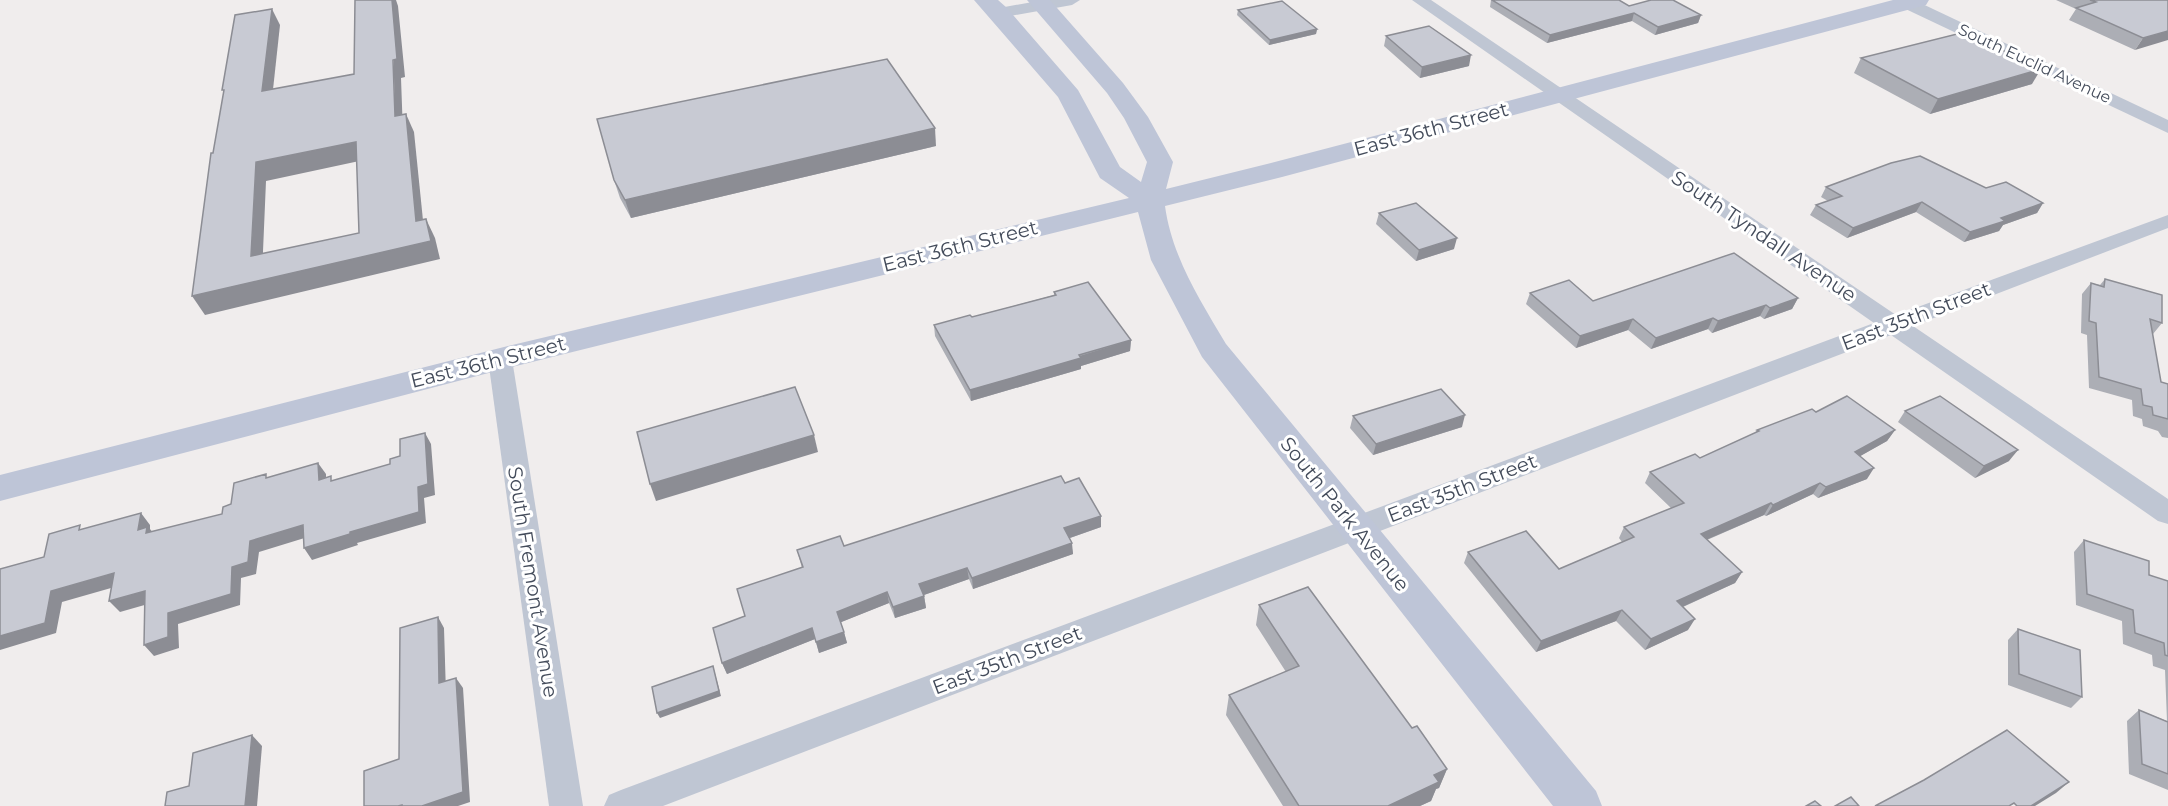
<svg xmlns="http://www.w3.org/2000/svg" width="2168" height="806" font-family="Montserrat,sans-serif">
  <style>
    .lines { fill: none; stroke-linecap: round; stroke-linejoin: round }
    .minor { fill: #bfc6d3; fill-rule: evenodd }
    .secondary { fill: #bec5d7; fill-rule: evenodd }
    .wall { fill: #acaeb5 }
    .shaded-wall { fill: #8c8d94 }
    .building { fill: #c8cad3; stroke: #8c8d94; stroke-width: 1.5; fill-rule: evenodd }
    .labels { text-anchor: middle; stroke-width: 6; stroke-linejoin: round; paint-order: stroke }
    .far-street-label { font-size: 16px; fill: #444c5b; stroke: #fff }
    .street-label { font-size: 20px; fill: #444c5b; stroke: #fff }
  </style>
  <rect width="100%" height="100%" fill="#f0eded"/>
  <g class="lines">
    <g class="minor">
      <path d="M1044,0H1080L1072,5L999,18L991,13L999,8Z"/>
      <path d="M1412,0H1431L1896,315L2168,215V228L1913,326L2168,499V524L2158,521L1891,335L663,806H604L609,795L621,790L1874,323Z"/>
      <path d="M1893,0H1914L2168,120V133L1895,4Z"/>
      <path d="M500,351L509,353L512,359L583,806H549L488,359L491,353Z"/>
    </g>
    <path class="secondary" d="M974,0H998L1007,8L1078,90L1120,167L1141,182L1147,162L1124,118L1107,93L1027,0H1050L1123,83L1148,117L1173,162L1166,189L1267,164L1893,0H1929L1926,5L1282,177L1165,206C1172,257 1200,300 1226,344L1596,791L1602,806H1553L1202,357L1151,260L1138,212L500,370L0,501V475L500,348L1129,198L1100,178L1058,97Z"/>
  </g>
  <g class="wall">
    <path d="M1491,0L1629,6L1701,15L1698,23L1655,35L1632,21L1547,43L1490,7Z"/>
    <path d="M2056,0H2168L2135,50L2069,20L2076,9Z"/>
    <path d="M1238,10L1317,29L1316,34L1269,45L1237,15Z"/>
    <path d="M1386,36L1469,66L1420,78L1384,46Z"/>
    <path d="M1861,58L2032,84L1930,114L1854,73Z"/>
    <path d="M936,146L631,218L620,198L614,180Z"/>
    <path d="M1826,187L1986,188L2043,203L2037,213L2003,225L1999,231L1964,242L1916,212L1847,238L1810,215L1816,205L1828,201L1821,197Z"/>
    <path d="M1379,213L1454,249L1416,261L1376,224Z"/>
    <path d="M2105,279L2162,323L2153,334H2152L2161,382L2168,384V438L2162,437L2158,431L2143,426L2142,419L2133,416L2132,400L2089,388L2087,335L2081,333L2082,294L2091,283L2100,285Z"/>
    <path d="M1054,292L1131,340L1130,351L1081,366V369L971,401L935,336L934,325L972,317L1054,295Z"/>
    <path d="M1530,293L1593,301L1798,298L1792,309L1764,319L1760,316L1712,333L1708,329L1651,349L1628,330L1576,348L1526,304Z"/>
    <path d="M1905,411L2009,461L1975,478L1898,422Z"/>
    <path d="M1816,412L1895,430L1887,441L1860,456L1867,479L1818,498L1813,494L1766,516L1764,515L1707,540L1742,572L1735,583L1683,607L1688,630L1645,650L1616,621L1536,652L1464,563L1468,552L1559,569L1622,542L1619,538L1624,527L1671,508L1645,483L1650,472L1700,458L1755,433L1757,430Z"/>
    <path d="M1353,416L1462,427L1373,455L1350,428Z"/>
    <path d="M1065,483L1101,527L1070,538L1073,554L973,589L969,579L924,595L926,608L895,618L889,603L841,622L847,643L819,653L815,639L727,674L722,663L745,616L802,568L797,550L844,546Z"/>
    <path d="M2084,540L2168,584V790L2129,774L2127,721L2139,710L2167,721L2165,670L2153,666L2152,655L2123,644L2122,621L2076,605L2074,552Z"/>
    <path d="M1259,605L1412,728L1447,769L1439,788L1436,789L1431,801L1420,806H1283L1226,715L1229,695L1286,672L1256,625Z"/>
    <path d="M2018,629L2082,697L2071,708L2008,685V640Z"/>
  </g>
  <g class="shaded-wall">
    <path d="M392,0H396L398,6L405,77L401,78L403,134L395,116Z"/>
    <path d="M272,9L280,25L271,108L262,91Z"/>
    <path d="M1634,13L1632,21L1547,43L1550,35Z"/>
    <path d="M1701,15L1698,23L1655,35L1658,27Z"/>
    <path d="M1317,29L1316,34L1269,45L1270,40Z"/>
    <path d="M2168,31V40L2135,50L2143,38Z"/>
    <path d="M1471,55L1469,66L1420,78L1422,67Z"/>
    <path d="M2041,69L2032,84L1930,114L1938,99Z"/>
    <path d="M406,114L414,132L425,240L416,221Z"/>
    <path d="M935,128L936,146L631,218L625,200Z"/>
    <path d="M356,142L364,160L266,181L262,275L251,256L256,162Z"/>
    <path d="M1922,202L1916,212L1847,238L1853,228Z"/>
    <path d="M2043,203L2037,213L2003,225L1999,231L1964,242L1970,232L2001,218Z"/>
    <path d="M426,219L435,238L440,259L205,315L192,296Z"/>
    <path d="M1457,238L1454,249L1416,261L1419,250Z"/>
    <path d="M1798,298L1792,309L1764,319L1770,308Z"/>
    <path d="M1766,305L1760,316L1712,333L1718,321Z"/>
    <path d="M1713,318L1708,329L1651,349L1656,338Z"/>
    <path d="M1633,319L1628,330L1576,348L1580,336Z"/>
    <path d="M1131,340L1130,351L1081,366V369L971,401L970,390Z"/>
    <path d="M1465,415L1462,427L1373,455L1376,444Z"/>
    <path d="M1895,430L1887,441L1848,463L1855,452Z"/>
    <path d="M425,433L431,444L435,495L424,498L426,523L357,543L358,545L312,560L304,548L350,532L418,487Z"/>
    <path d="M814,435L818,452L656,501L650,484Z"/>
    <path d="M2018,450L2009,461L1975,478L1984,466Z"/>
    <path d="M318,463L326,474V491L319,480Z"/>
    <path d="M1874,468L1867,479L1818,498L1826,487Z"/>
    <path d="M1820,483L1813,494L1766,516L1773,505Z"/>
    <path d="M1771,503L1764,515L1694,545L1701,534Z"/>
    <path d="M141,513L150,525V529L157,538L138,530Z"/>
    <path d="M1101,516V527L1064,540V528Z"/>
    <path d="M303,525L311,536L259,552L256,574L241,578L240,605L178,624L179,648L154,656L144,645L168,613L232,567L250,541Z"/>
    <path d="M1072,543L1073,554L973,589L972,578Z"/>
    <path d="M967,568L969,579L921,596L919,584Z"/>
    <path d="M1742,572L1735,583L1671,612L1677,601Z"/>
    <path d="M114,573L125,584L62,602L56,633L0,650V636L51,591Z"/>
    <path d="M145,591L155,602L120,612L109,601Z"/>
    <path d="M887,592L889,603L839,623L837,612Z"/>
    <path d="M924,596L926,608L895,618L893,607Z"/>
    <path d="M1622,610L1616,621L1536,652L1541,641Z"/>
    <path d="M438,617L444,628L446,694L439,683Z"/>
    <path d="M1695,619L1688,630L1645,650L1651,639Z"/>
    <path d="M812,628L815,639L727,674L722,663Z"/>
    <path d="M844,632L847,643L819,653L816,642Z"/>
    <path d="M713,666L721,696L660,718L657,713Z"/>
    <path d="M456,678L463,688L470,802L458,806H422Z"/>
    <path d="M252,735L262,746L257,806H245Z"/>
    <path d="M1447,769L1439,788L1436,789L1431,801L1420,806H1388L1434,775Z"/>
    <path d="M2069,782L2056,793L2035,806H2031Z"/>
  </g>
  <g class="building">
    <path d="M355,0H392L397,59L393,60L395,116L406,114L416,221L426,219L431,241L192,296L211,153H213L224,90H222L235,15L272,9L262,91L354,74ZM356,142L359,233L251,256L256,162Z"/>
    <path d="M1492,0H1619L1629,6L1651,0H1673L1701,15L1658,27L1634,13L1550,35Z"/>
    <path d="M2090,0H2168V31L2143,38L2076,8L2096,2Z"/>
    <path d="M1282,1L1317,29L1270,40L1238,10Z"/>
    <path d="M1429,26L1471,55L1422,67L1386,36Z"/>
    <path d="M1965,32L2041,69L1938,99L1861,58Z"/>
    <path d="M887,59L935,128L625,200L614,180L597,119Z"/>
    <path d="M1920,156L1986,188L2006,182L2043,203L2001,218L2005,221L1970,232L1922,202L1853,228L1816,205L1842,196L1826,187L1891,163Z"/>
    <path d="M1416,203L1457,238L1419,250L1379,213Z"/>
    <path d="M1734,253L1798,298L1770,308L1766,305L1718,321L1713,318L1656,338L1633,319L1580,336L1530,293L1569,280L1593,301Z"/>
    <path d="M2105,279L2162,295V323L2150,319L2161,382L2168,384V419L2153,415L2152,407L2143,405L2141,389L2099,377L2096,323L2089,321L2091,283L2104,287Z"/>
    <path d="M1088,282L1131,340L1079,355L1081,358L970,390L934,325L970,315L972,317L1056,295L1054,292Z"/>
    <path d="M795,387L814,435L650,484L637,432Z"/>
    <path d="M1441,389L1465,415L1376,444L1353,416Z"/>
    <path d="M1847,396L1895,430L1855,452L1874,468L1826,487L1820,483L1773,505L1771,503L1701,534L1742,572L1677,601L1695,619L1651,639L1622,610L1541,641L1468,552L1526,531L1559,569L1634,537L1624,527L1684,503L1650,472L1695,454L1700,458L1759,431L1757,430L1812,409L1816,412Z"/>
    <path d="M1940,396L2018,450L1984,466L1905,411Z"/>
    <path d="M425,433L428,484L418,487L419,512L350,532V534L304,548L303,525L250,541L248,562L232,567L231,594L168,613V637L144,645L145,591L109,601L114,573L51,591L45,623L0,636V569L44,557L49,534L80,525L79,530L141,513L138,530L147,527L146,533L222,514L223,507L231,504L234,483L266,474V478L318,463L319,480L331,476V481L390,464V459L400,456V439Z"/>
    <path d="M1061,476L1065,483L1079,478L1101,516L1064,528L1072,543L972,578L967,568L919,584L924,596L893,607L887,592L837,612L844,632L816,642L812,628L722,663L713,628L745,616L737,589L803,567L797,550L840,536L844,546Z"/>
    <path d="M2084,540L2149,561V575L2168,581V656L2165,655L2164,643L2135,633L2133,610L2087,594Z"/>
    <path d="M1308,587L1412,728L1417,726L1447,769L1434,775L1439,782L1388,806H1299L1229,695L1299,666L1259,605Z"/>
    <path d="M438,617L439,683L456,678L463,792L422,806H402V805L398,806H364V771L399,759L400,628Z"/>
    <path d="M2018,629L2080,650L2082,697L2019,674Z"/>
    <path d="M713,666L719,691L657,713L652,687Z"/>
    <path d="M2139,710L2168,722V774L2142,764Z"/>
    <path d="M2007,730L2069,782L2031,806H2017L2014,803L2009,806H1875L1924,780Z"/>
    <path d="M252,735L245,806H165L167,792L189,786L193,753Z"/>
    <path d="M1851,797L1859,806H1835Z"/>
    <path d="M1815,801L1821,806H1806Z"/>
  </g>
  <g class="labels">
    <g class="far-street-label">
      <text transform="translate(2035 63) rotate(25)" y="6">South Euclid Avenue</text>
    </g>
    <g class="street-label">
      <text transform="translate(1431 129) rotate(-15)" y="7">East 36th Street</text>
      <text transform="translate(1764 236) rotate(34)" y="7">South Tyndall Avenue</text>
      <text transform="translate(960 246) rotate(-14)" y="7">East 36th Street</text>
      <text transform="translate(1916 316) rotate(-21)" y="7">East 35th Street</text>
      <text transform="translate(488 362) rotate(-14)" y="7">East 36th Street</text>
      <text transform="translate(1462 488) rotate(-21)" y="7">East 35th Street</text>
      <text transform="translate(1345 514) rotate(51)" y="7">South Park Avenue</text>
      <text transform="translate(533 582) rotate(81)" y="7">South Fremont Avenue</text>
      <text transform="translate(1007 660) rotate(-21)" y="7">East 35th Street</text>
    </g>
  </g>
</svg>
